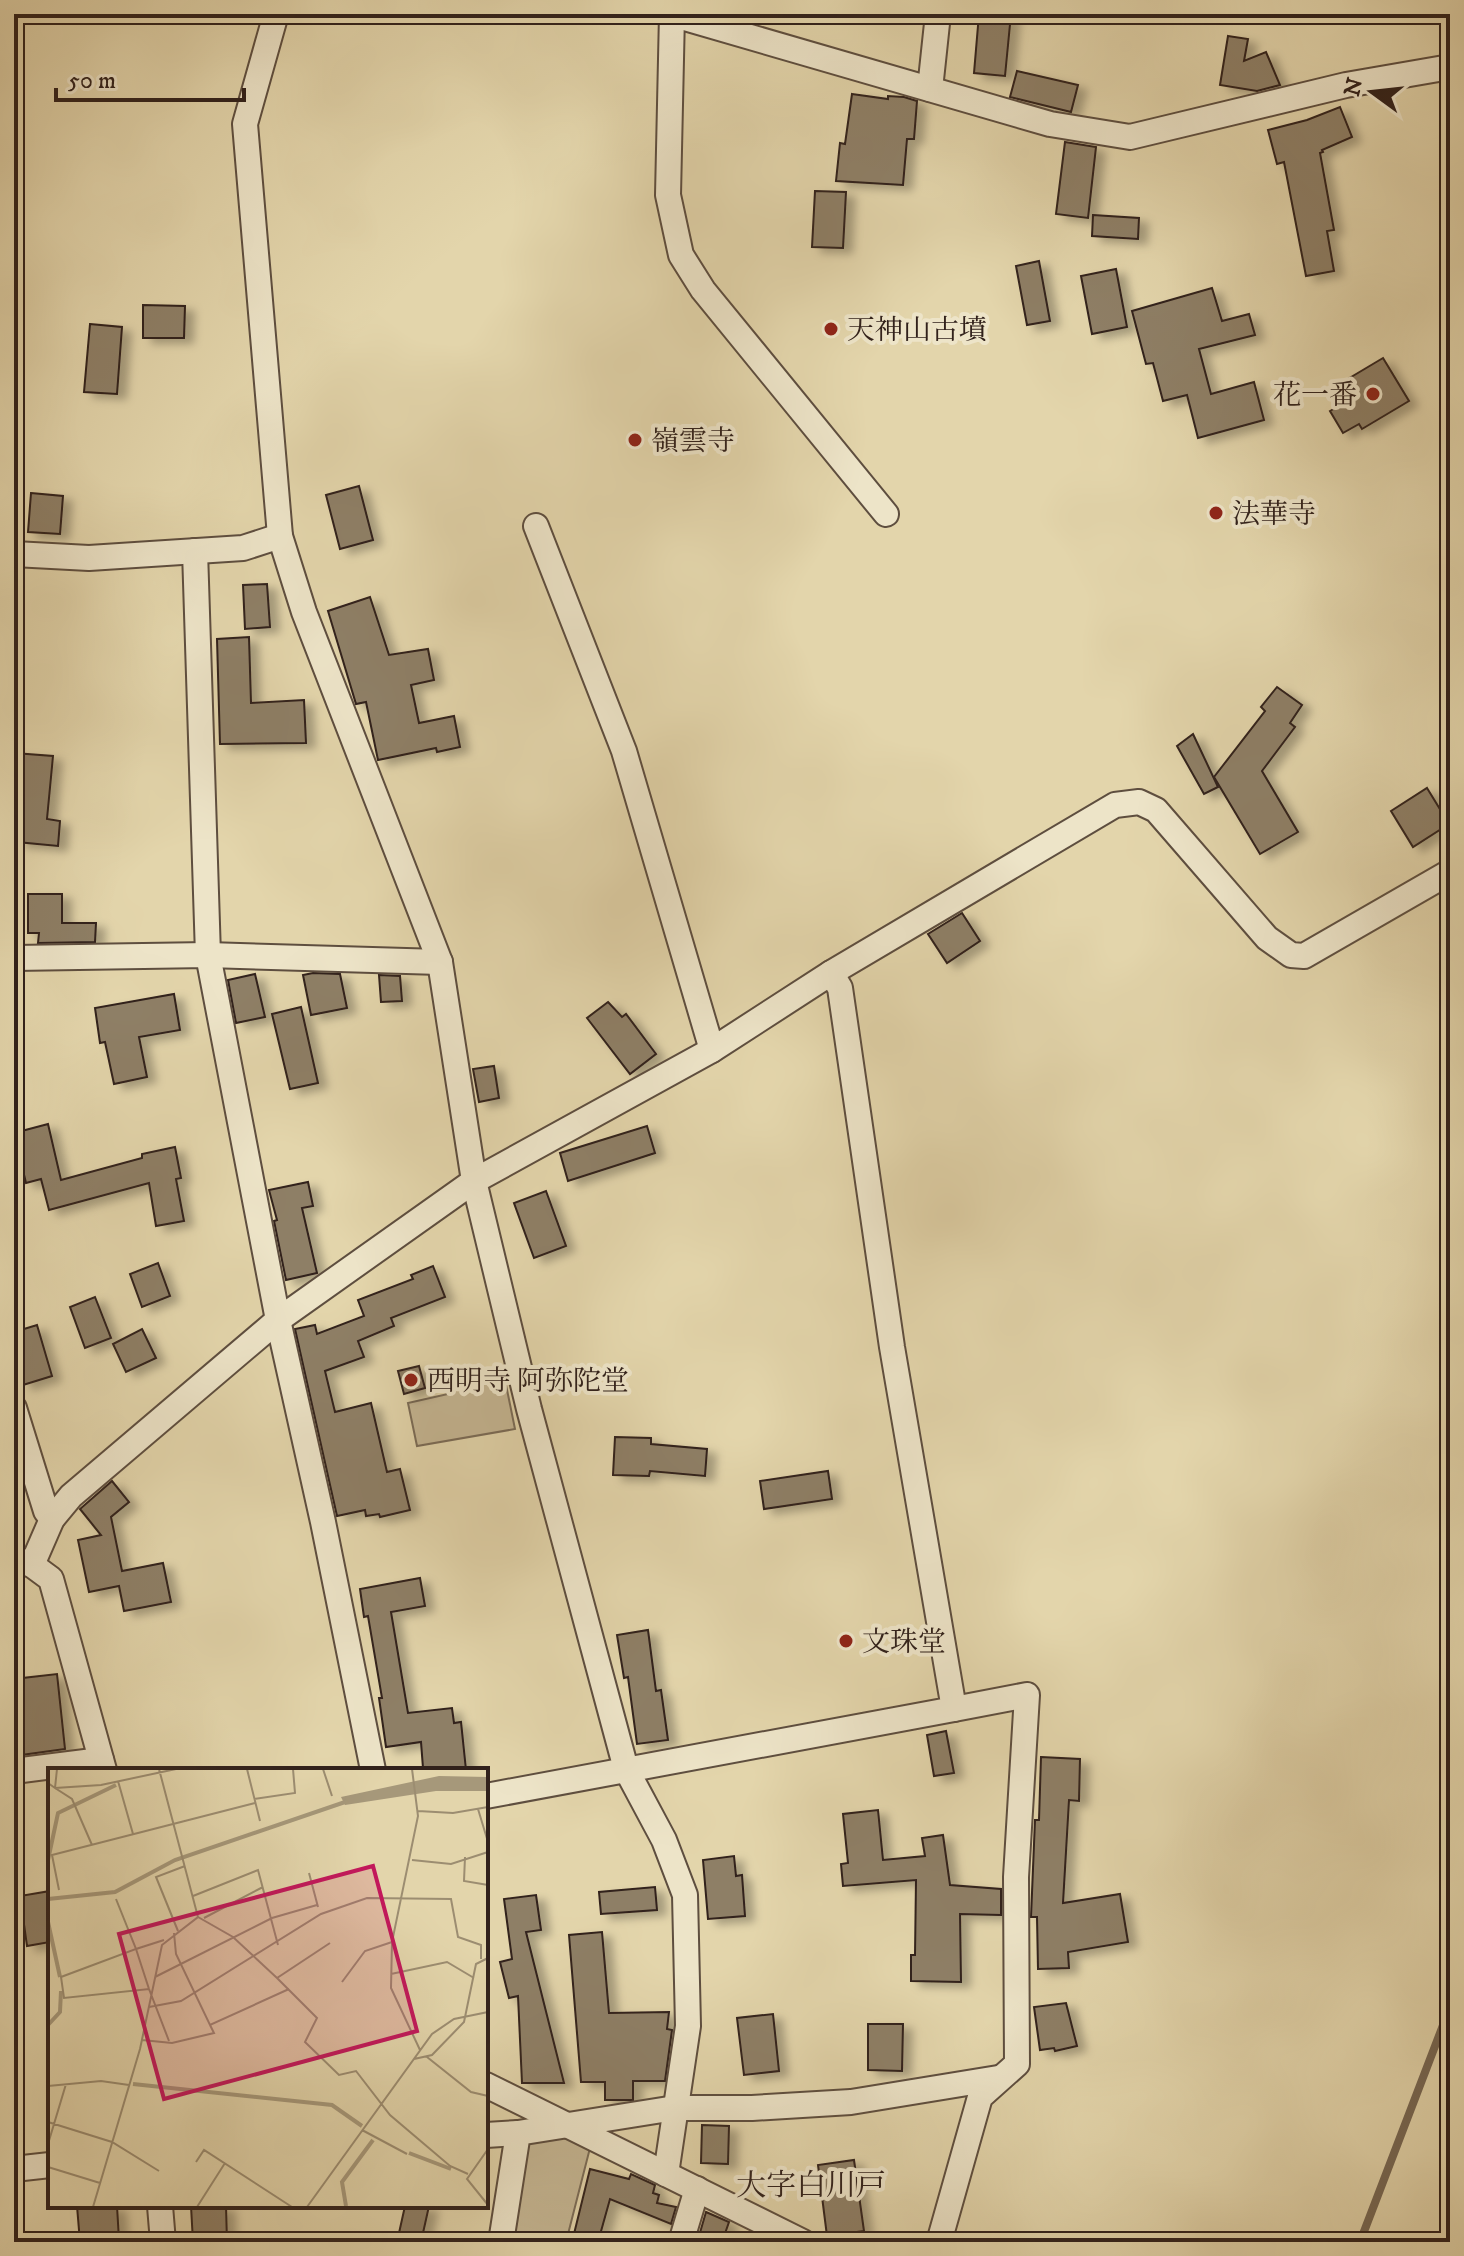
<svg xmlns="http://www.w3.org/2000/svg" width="1464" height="2256" font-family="'IM FELL DW Pica','Noto Serif JP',serif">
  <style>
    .green { fill: #c5b693; stroke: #7b6c57; stroke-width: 2 }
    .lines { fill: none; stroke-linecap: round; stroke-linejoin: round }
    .stream { stroke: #776854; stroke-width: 8 }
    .building { fill: #8e7f66; stroke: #31211b; stroke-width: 2; filter: url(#shadow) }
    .minor-casing { stroke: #5e4e3f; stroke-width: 28 }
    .minor { stroke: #ede4c8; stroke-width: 24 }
    .poi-dot { fill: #8f2418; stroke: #ede4c8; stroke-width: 3 }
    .labels { text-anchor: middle; stroke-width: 8; stroke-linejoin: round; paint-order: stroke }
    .poi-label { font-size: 28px; fill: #31211b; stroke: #ede4c8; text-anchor: start }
    .neighbourhood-label { font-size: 30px; fill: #31211b; stroke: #ede4c8 }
    .inset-river { fill: none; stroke: #a6987a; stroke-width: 4 }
    .inset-road { fill: none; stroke: #9c8d71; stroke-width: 2 }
    .view { fill: #c2185b; fill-opacity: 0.15; stroke: #c2185b; stroke-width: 4 }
    .inset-edge { fill: none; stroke: #31211b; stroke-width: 4 }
  </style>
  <defs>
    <filter id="shadow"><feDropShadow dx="9" dy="5" stdDeviation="4" flood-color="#0004"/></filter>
  </defs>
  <rect width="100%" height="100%" fill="#e3d5ab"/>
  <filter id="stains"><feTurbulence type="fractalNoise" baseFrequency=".0025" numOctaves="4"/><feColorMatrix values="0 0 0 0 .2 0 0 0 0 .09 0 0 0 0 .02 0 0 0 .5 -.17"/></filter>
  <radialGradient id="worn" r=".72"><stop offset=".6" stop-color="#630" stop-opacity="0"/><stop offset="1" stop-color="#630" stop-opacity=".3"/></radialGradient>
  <g class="green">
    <path d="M503,1370L515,1429L417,1446L408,1403L448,1394L447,1383Z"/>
    <path d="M568,2133L590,2148L566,2242H510L526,2141Z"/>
  </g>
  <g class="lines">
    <path class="stream" d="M1360,2242L1450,2007"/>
  </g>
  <g class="building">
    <path d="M979,14H1011L1005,76L974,73Z"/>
    <path d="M1228,36L1248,39L1244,61L1266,52L1280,85L1257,91L1220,85Z"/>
    <path d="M1017,71L1078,85L1071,112L1010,97Z"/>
    <path d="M852,94L888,99V96L904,97L917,101L914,139H907L903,185L836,181L840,143L845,144Z"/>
    <path d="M1340,107L1352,137L1322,150L1323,152L1320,153L1334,230L1327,231L1334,271L1306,276L1284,162L1277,164L1268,130L1307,120Z"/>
    <path d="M1065,142L1096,147L1088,218L1056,214Z"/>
    <path d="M815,191L846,192L843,248L812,247Z"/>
    <path d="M1093,215L1139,218L1138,239L1092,236Z"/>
    <path d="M1039,261L1050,321L1027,325L1016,266Z"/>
    <path d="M1116,269L1127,327L1092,334L1081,276Z"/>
    <path d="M1212,288L1222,321L1249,314L1255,335L1199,349L1211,394L1254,382L1264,420L1198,438L1187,395L1163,401L1153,363L1146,364L1132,311Z"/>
    <path d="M143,305L185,306L184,338H143Z"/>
    <path d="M90,324L122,327L117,394L84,392Z"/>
    <path d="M1383,358L1409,401L1362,429L1359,424L1343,433L1330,411L1346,402L1336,386Z"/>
    <path d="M359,486L373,540L340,549L326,495Z"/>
    <path d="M31,493L63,496L60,534L28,532Z"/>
    <path d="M267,584L270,627L245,629L243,585Z"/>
    <path d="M370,597L389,655L428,649L434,680L411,685L419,723L454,716L460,747L437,752L436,748L378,760L366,702L356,704L328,611Z"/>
    <path d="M249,637L251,703L304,700L306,743L220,744L217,639Z"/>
    <path d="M1277,687L1302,705L1290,723L1295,727L1262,771L1298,832L1260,854L1214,777L1265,711L1261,707Z"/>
    <path d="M1193,734L1218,787L1204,794L1177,746Z"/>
    <path d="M14,753L53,756L47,819L60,821L58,846L17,842L21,808H14Z"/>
    <path d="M1427,788L1449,824L1413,847L1391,811Z"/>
    <path d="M28,894H62V923H96L95,942L38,943L39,933H28Z"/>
    <path d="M962,913L980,941L947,963L928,934Z"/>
    <path d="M313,973L340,974L347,1008L311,1015L303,975Z"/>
    <path d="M255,974L265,1017L236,1023L228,980Z"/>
    <path d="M379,975L400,976L402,1001L381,1002Z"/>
    <path d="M174,994L180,1030L139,1037L147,1077L114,1084L105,1042L100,1043L95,1008Z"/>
    <path d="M608,1002L622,1017L626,1014L656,1054L630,1074L587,1018Z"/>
    <path d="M301,1007L318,1083L290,1089L272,1014Z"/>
    <path d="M494,1066L499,1098L479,1102L473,1069Z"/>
    <path d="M48,1124L61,1180L142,1158V1154L175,1147L181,1178L176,1179L184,1221L156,1226L149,1183L49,1210L41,1179L26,1183L14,1133Z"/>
    <path d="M647,1126L655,1153L568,1181L560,1153Z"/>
    <path d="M308,1182L313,1206L302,1208L317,1273L286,1280L274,1221L277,1220L269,1190Z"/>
    <path d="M546,1191L566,1246L534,1258L514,1203Z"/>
    <path d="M158,1263L170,1296L142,1307L130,1274Z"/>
    <path d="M433,1266L445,1297L391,1318L394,1326L358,1341L364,1357L325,1371L335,1412L371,1403L387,1472L400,1469L410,1510L380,1517L379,1514L366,1516L365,1510L337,1516L295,1329L315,1325L317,1334L364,1316L358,1300L413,1279L411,1275Z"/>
    <path d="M95,1297L111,1338L85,1348L70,1307Z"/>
    <path d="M37,1325L52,1376L23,1385L14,1355V1332Z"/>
    <path d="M142,1329L156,1358L126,1372L113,1344Z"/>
    <path d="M419,1366L425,1388L404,1394L398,1371Z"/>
    <path d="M615,1437L651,1438V1444L707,1449L705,1476L650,1471L649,1476L613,1475Z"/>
    <path d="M828,1471L832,1499L764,1509L760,1481Z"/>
    <path d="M112,1481L129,1502L111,1517L122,1571L163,1563L171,1602L124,1611L119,1586L89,1592L78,1540L101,1535L80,1509Z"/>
    <path d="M420,1578L425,1606L391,1612L408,1713L452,1708L454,1723L461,1722L466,1770H446L445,1767L423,1768L421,1742L386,1747L379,1698H382L368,1616L364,1617L360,1589Z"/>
    <path d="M648,1630L656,1691L661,1690L668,1740L637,1744L628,1677L624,1678L617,1635Z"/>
    <path d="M57,1674L65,1749L14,1756V1679Z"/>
    <path d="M946,1731L954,1773L934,1776L927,1735Z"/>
    <path d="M1041,1757L1080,1759L1079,1801L1069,1800L1063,1903L1120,1894L1128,1942L1068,1952L1069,1968L1038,1969L1037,1917H1031L1035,1820H1039Z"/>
    <path d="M878,1810L883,1860L925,1856L922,1838L943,1835L950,1885L1001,1889V1915L960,1914L961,1982L911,1981V1955H915L916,1880L843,1886L841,1864L848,1863L843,1814Z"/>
    <path d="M734,1856L736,1876L742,1875L745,1916L708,1919L703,1860Z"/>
    <path d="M655,1887L657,1910L601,1914L599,1892Z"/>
    <path d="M50,1891V1942L27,1946L20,1896Z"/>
    <path d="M536,1895L541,1930L526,1932L564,2083H522L518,1996L509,1998L500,1962L512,1959L504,1899Z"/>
    <path d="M602,1932L609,2013L669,2012L667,2029L672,2030L665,2081H633V2100H605V2082H581L569,1935Z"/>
    <path d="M1066,2003L1077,2046L1055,2051L1054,2048L1040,2050L1034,2007Z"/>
    <path d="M773,2014L779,2071L744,2075L737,2018Z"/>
    <path d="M868,2024H903L902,2071L868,2070Z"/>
    <path d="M702,2125L729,2126L728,2164L701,2163Z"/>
    <path d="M854,2160L864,2231L827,2236L818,2165Z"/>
    <path d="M590,2169L629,2179L631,2174L655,2185L653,2193L659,2195L657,2203L676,2207L671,2224L610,2199L598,2242H572Z"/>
    <path d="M77,2206H117L119,2240L80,2242Z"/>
    <path d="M191,2206H226L227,2242H193Z"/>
    <path d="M405,2206H429L421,2242H397Z"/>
    <path d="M706,2212L729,2222L722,2242L699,2236Z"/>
  </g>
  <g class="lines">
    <g class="minor-casing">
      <g id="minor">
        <path d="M276,14L245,124L280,536L304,612L440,962L474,1181L529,1409L626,1769L664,1840L685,1895L688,2026L666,2174"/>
        <path d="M671,14L1050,124L1130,137L1346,85L1450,67"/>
        <path d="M672,14L668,195L681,255L703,290L886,514"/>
        <path d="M930,89L938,14"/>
        <path d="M195,551L208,955L278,1320L323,1522L373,1770"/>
        <path d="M14,554L89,558L243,548L280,536"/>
        <path d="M14,958L208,955L440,962"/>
        <path d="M712,1050L831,973L1115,805L1139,802L1156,810L1267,938L1291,955L1304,956L1450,872"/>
        <path d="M14,1408L46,1511L52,1519"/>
        <path d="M14,1558L32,1565L51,1579L104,1770"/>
        <path d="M32,1565L52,1519L71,1496L278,1320L474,1181L712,1050L624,751L536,526"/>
        <path d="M14,1771L101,1760"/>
        <path d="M486,1796L954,1709L892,1347L840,988L831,973"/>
        <path d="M486,2085L803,2242"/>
        <path d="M486,2135L518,2133"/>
        <path d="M14,2169L50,2165"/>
        <path d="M160,2206L163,2242"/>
        <path d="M501,2242L518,2133L675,2108H752L851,2102L998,2078"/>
        <path d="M681,2242L697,2189"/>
        <path d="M939,2242L980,2097L1017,2064L1016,1877L1027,1695L954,1709"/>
      </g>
    </g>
    <use href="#minor" class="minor"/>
  </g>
  <g class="poi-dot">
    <circle cx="831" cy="329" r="8"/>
    <circle cx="1373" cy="394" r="8"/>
    <circle cx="635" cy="440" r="8"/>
    <circle cx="1216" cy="513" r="8"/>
    <circle cx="411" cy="1380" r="8"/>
    <circle cx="846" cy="1641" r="8"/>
  </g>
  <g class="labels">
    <g class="poi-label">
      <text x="847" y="339">天神山古墳</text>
      <text x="1357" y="404" text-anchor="end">花一番</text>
      <text x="651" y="450">嶺雲寺</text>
      <text x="1232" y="523">法華寺</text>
      <text x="427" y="1390">西明寺 阿弥陀堂</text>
      <text x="862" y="1651">文珠堂</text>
    </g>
    <g class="neighbourhood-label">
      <text x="811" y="2195">大字白川戸</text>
    </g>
  </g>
  <g transform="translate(48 1768)">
    <rect width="440" height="440" fill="#e3d5ab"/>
    <path d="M391,8L440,9V23H388L297,37L293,29Z" fill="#a6987a"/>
    <path class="inset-river" d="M0,92L10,45L68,17M0,131L67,124L127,92L300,33M0,154L12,209M0,257L12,244L13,223M85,316L284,337L314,358M361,385L403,401M298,438L294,414L325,372"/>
    <path class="inset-road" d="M199,1L212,53M275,1L284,28M364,1L370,48L344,174L343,220L372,282M70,13L85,66M0,15L7,20L9,1M7,20L53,17L128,1M7,20L24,31L44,77M206,31L247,25L245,1M430,41L440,74M370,43L405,45L440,39M417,89L416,113L440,117M364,92L403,96L440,84M261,105L270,139M11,122L4,87L207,35M145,128L210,102L230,177M68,131L88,181L13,209L16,230L101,221L121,273M150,149L185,169L229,210L282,175M156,150L215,119M130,163L108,109L137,98M126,165L128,186L162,257L241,221M343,206L399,194L426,210M107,209L224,150L269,137M229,210L269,250L257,274L291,307L308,303L342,347L402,398L420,406M294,214L317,183L344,174M101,221L88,181L116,172M101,239L133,233L273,146L319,130L403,131L410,169L433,177V191M94,272L124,275L166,265L162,257M379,289L423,324L440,328M366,291L384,287L416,254L428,196L440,190M0,318L53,313L81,317M0,354L64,374L111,403M314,362L359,386M0,376L18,316M440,381L419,411L440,437M148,394L156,382L244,439M0,399L52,415M45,439L92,281L114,177L150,149L111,1M149,439L177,395M259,439L384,266L406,251L440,244M413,439H440"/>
    <path class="view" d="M325,98L369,263L116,331L71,166Z"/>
    <rect width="440" height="440" class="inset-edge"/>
  </g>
  <rect width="1464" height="2256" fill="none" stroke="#e3d5ab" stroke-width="48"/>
  <rect x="16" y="16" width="1432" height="2224" fill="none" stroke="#31211b" stroke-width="4"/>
  <rect x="24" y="24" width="1416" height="2208" fill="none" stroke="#31211b" stroke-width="2"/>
  <g transform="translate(1372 92) rotate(285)" stroke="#ede4c8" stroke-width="6" paint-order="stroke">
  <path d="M0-6L14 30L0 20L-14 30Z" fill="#31211b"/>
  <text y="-12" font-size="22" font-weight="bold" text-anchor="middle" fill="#31211b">N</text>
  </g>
  <path d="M56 88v12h188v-12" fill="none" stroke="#31211b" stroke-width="4"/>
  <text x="68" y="88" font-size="24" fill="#31211b" stroke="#ede4c8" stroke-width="6" paint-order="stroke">50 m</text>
  <rect width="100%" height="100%" filter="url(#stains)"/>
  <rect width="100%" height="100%" fill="url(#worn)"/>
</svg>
